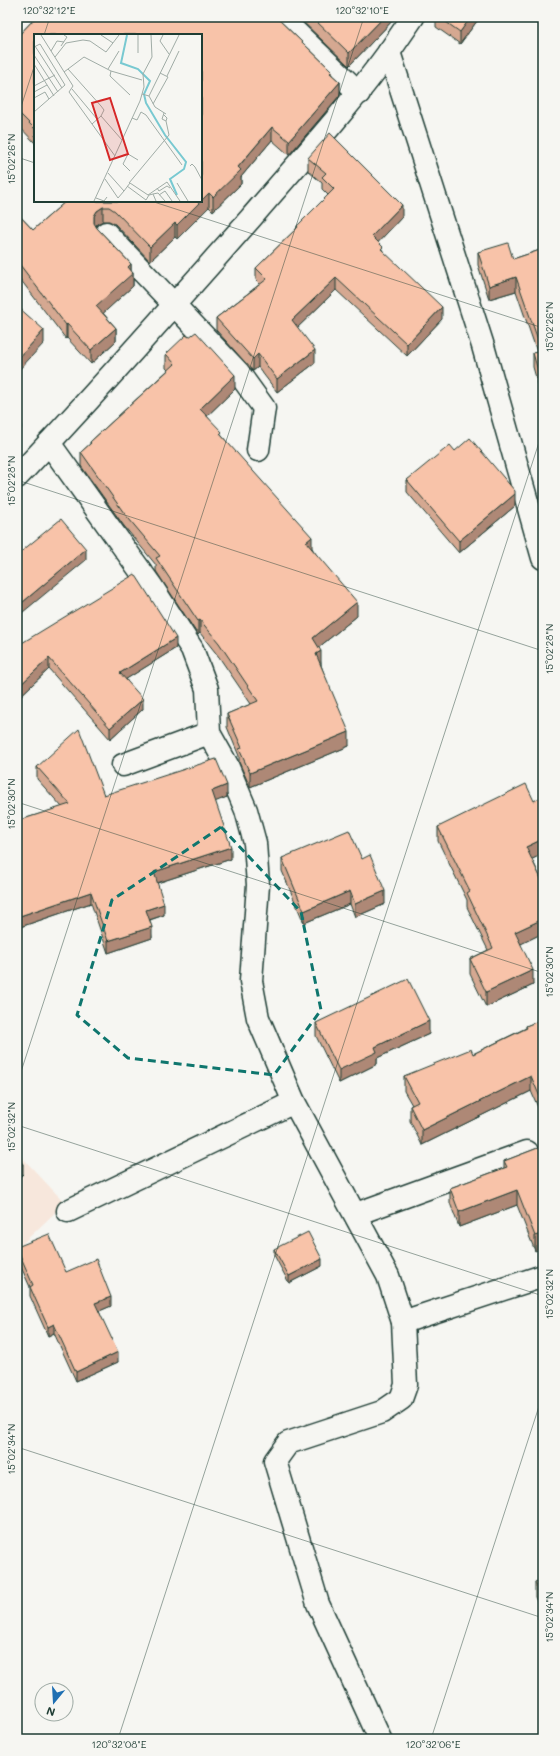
<svg xmlns="http://www.w3.org/2000/svg" width="560" height="1756" font-family="Mali,sans-serif">
  <style>
    .built { fill: #f7e7dc }
    .lines { fill: none; stroke-linecap: round; stroke-linejoin: round }
    .minor-casing { stroke: #1f3d34; stroke-width: 25 }
    .tertiary-casing { stroke: #1f3d34; stroke-width: 25 }
    .minor { stroke: #f6f6f2; stroke-width: 22 }
    .tertiary { stroke: #f6f6f2; stroke-width: 22 }
    .wall { fill: #d5a891; stroke: #1f3d34 }
    .shaded-wall { fill: #ae8876; stroke: #1f3d34 }
    .building { fill: #f8c3a9; stroke: #1f3d34 }
    .marked { fill: none; stroke: #0f766e; stroke-width: 3; stroke-dasharray: 8 5; stroke-linejoin: round }
    .ticks { fill: none; stroke: #1f3d34; stroke-width: 1; stroke-opacity: 0.45 }
    .inset-river { fill: none; stroke: #78c9d1; stroke-width: 2 }
    .inset-road { fill: none; stroke: #a0aca6; stroke-width: 1 }
    .view { fill: #d62828; fill-opacity: 0.15; stroke: #d62828; stroke-width: 2 }
    .inset-edge { fill: none; stroke: #1f3d34; stroke-width: 2 }
    .neatline { fill: none; stroke: #1f3d34; stroke-width: 1.5 }
    .ticks-label { font-size: 10px; text-anchor: middle; fill: #1f3d34 }
  </style>
  <rect width="100%" height="100%" fill="#f6f6f2"/>
  <filter id="ink" filterUnits="userSpaceOnUse"><feTurbulence type="fractalNoise" baseFrequency=".025" numOctaves="2"/><feDisplacementMap in="SourceGraphic" scale="8" xChannelSelector="R" yChannelSelector="G"/><feConvolveMatrix kernelMatrix="1 2 1 2 8 2 1 2 1" color-interpolation-filters="sRGB"/></filter>
  <g filter="url(#ink)">
    <path class="built" d="M17,1152L65,1203L17,1249Z"/>
    <g class="lines">
      <g class="minor-casing">
        <g id="minor">
          <path d="M280,17L359,93"/>
          <path d="M389,52L413,17"/>
          <path d="M106,233L238,372L264,408L258,450"/>
          <path d="M49,443L152,587L192,649L207,689L209,733L227,765L246,810L255,843L258,885L251,981L258,1018L294,1102L388,1276L403,1322L406,1385L401,1399L382,1412L288,1443L275,1461L318,1604L380,1739"/>
          <path d="M123,765L209,733"/>
          <path d="M68,1211L294,1102"/>
          <path d="M356,1214L527,1152"/>
          <path d="M403,1322L543,1276"/>
        </g>
      </g>
      <g class="tertiary-casing">
        <g id="tertiary">
          <path d="M389,52L483,346L543,558"/>
          <path d="M17,477C97,393 173,306 250,219C297,164 346,111 389,52"/>
        </g>
      </g>
      <use href="#minor" class="minor"/>
      <use href="#tertiary" class="tertiary"/>
    </g>
    <g class="wall">
      <path d="M36,17H276L332,71V75L340,82V95L289,155L272,140L241,177V184L213,211L209,207L177,239L175,237L150,261L115,224L109,221H103L97,224L96,226L97,228L131,264V271L133,273V286L103,313L116,328V341L91,364L67,338L66,339L17,275V213L33,230L66,201H201V35H35V143L17,124V34L19,35Z"/>
      <path d="M298,17H396L349,66Z"/>
      <path d="M436,17H480L460,44L436,27Z"/>
      <path d="M308,158L402,217L378,242L383,251L442,319L407,356L336,290L297,328L315,363L277,392L258,367L253,371L216,330V318L260,284L256,280V268L297,228V226L328,195L322,189V183L308,171Z"/>
      <path d="M543,249L542,399L533,367V353L537,352L516,291L489,299L478,265V252L513,259Z"/>
      <path d="M166,354L235,389L207,416L222,436L312,548L357,616L319,647L321,665L349,746L250,787L239,762V756L227,727V714L251,704L219,657L200,633L198,635L156,571V565L124,526L81,466V452L90,444V442L168,370L166,368Z"/>
      <path d="M455,451L515,506L459,553L407,492V480Z"/>
      <path d="M17,646L176,648L126,679L143,709L110,739L49,669L17,699Z"/>
      <path d="M37,767L104,795L227,797L215,801L231,859L157,883L164,915L150,920L152,938L108,953L91,903L17,928V821L62,807L37,779Z"/>
      <path d="M543,796V854L532,859L543,883V933L520,944L533,985L486,1007L470,974V959L488,950L467,907V900L438,841V827L534,801Z"/>
      <path d="M282,858L362,859L385,904L355,917L350,904L304,923L282,871Z"/>
      <path d="M543,1019V1119L531,1091L422,1145L410,1121V1106L412,1105L404,1091V1076L473,1054L526,1028V1026Z"/>
      <path d="M316,1023L429,1034L377,1058V1064L339,1083L316,1036Z"/>
      <path d="M543,1146L535,1251L517,1205L459,1227L450,1203V1188L504,1168V1161Z"/>
      <path d="M17,1247L66,1272L111,1306L99,1311L118,1362L76,1381L54,1333L48,1336L30,1296V1287L17,1258Z"/>
      <path d="M274,1249L322,1266L289,1283L274,1255Z"/>
      <path d="M543,1579V1616L535,1597V1582Z"/>
    </g>
    <g class="shaded-wall">
      <path d="M384,17H396L349,66V53Z"/>
      <path d="M471,17H480L460,44V32Z"/>
      <path d="M340,82V95L289,155V141Z"/>
      <path d="M272,127V140L241,177V184L213,211V197Z"/>
      <path d="M209,193V207L177,239V225Z"/>
      <path d="M402,205V217L372,249V236Z"/>
      <path d="M103,207V221L97,224L94,230V216L97,211Z"/>
      <path d="M175,223V237L150,261V247Z"/>
      <path d="M131,264V274L133,273V286L96,320V306L128,267Z"/>
      <path d="M516,277V291L489,299V286Z"/>
      <path d="M336,278V290L292,333V320Z"/>
      <path d="M442,307V319L407,356V344Z"/>
      <path d="M67,324V338L66,339V325Z"/>
      <path d="M116,328V341L91,364V350Z"/>
      <path d="M44,330V343L17,372V360Z"/>
      <path d="M315,350V363L277,392V379Z"/>
      <path d="M258,354V367L253,371V359Z"/>
      <path d="M235,375V389L200,423V409Z"/>
      <path d="M542,385H543V398L542,399Z"/>
      <path d="M21,418V429L17,434V422Z"/>
      <path d="M515,494V506L459,553V541Z"/>
      <path d="M312,537V551L306,542Z"/>
      <path d="M86,549V560L17,617V607Z"/>
      <path d="M357,602V616L313,652V638Z"/>
      <path d="M200,620V633L198,635V621Z"/>
      <path d="M176,638V648L120,683V673Z"/>
      <path d="M321,651V665L316,668V654Z"/>
      <path d="M49,658V669L17,699V688Z"/>
      <path d="M143,699V709L110,739V728Z"/>
      <path d="M349,732V746L250,787V773Z"/>
      <path d="M227,785V797L212,803V791Z"/>
      <path d="M543,839V854L526,862V847Z"/>
      <path d="M231,847V859L154,884V872Z"/>
      <path d="M350,891V904L304,923V911Z"/>
      <path d="M385,891V904L355,917V904Z"/>
      <path d="M91,892V903L17,928V917Z"/>
      <path d="M164,904V915L146,921V910Z"/>
      <path d="M543,919V933L515,947V932Z"/>
      <path d="M152,927V938L108,953V941Z"/>
      <path d="M533,970V985L486,1007V992Z"/>
      <path d="M429,1021V1034L377,1058V1064L339,1083V1070L375,1047Z"/>
      <path d="M531,1076V1091L422,1145V1130Z"/>
      <path d="M23,1164V1174L17,1180V1169Z"/>
      <path d="M517,1190V1205L459,1227V1212Z"/>
      <path d="M543,1233V1248L535,1251V1236Z"/>
      <path d="M322,1259V1266L289,1283V1276Z"/>
      <path d="M111,1297V1306L95,1313V1303Z"/>
      <path d="M54,1324V1333L48,1336V1327Z"/>
      <path d="M118,1352V1362L76,1381V1372Z"/>
    </g>
    <g class="building">
      <path d="M36,17H276L332,71L330,73L340,82L289,141L272,127L238,167L241,170L213,197L209,193L177,225L175,223L150,247L115,211L109,207H103L97,211L94,216V223L97,228L131,264L128,267L133,273L96,306L116,328L91,350L67,324L66,325L17,261V213L33,230L66,201H201V35H35V129L17,111V34L19,35Z"/>
      <path d="M312,17H384L349,53Z"/>
      <path d="M439,17H471L460,32Z"/>
      <path d="M330,133L402,205L372,236L383,247L381,249L442,307L407,344L336,278L292,320L315,350L277,379L258,354L253,359L216,318L267,279L256,268L298,227L297,226L334,189L322,177L326,173L308,158Z"/>
      <path d="M508,243L513,259L543,249V385H542L533,353L542,351L516,277L489,286L478,252Z"/>
      <path d="M17,306L44,330L17,360Z"/>
      <path d="M196,332L235,375L200,409L222,432L220,434L312,537L306,542L357,602L313,638L321,651L316,654L349,732L250,773L239,749L242,748L227,714L258,701L219,643L200,620L198,621L156,558L160,556L124,513L81,452L91,443L90,442L175,364L166,354L186,335L189,337Z"/>
      <path d="M17,414L21,418L17,422Z"/>
      <path d="M470,438L515,491V494L459,541L407,480L450,445L455,451Z"/>
      <path d="M61,519L86,549L17,607V555Z"/>
      <path d="M135,574L176,638L120,673L143,699L110,728L49,658L17,688V646Z"/>
      <path d="M79,729L104,795L216,759L227,785L212,791L231,847L154,872L164,904L146,910L152,927L108,941L91,892L17,917V821L70,804L37,767Z"/>
      <path d="M526,784L534,801L543,796V839L526,847L543,883V919L515,932L533,970L486,992L470,959L493,948L467,893L470,891L438,827Z"/>
      <path d="M349,830L362,859L370,855L385,891L355,904L350,891L304,911L282,858Z"/>
      <path d="M408,979L429,1021L375,1047L377,1052L339,1070L316,1023Z"/>
      <path d="M543,1019V1104L531,1076L422,1130L410,1106L418,1102L404,1076L471,1049L473,1054L527,1028L526,1026Z"/>
      <path d="M543,1146V1233L535,1236L517,1190L459,1212L450,1188L507,1167L504,1161Z"/>
      <path d="M17,1157L23,1164L17,1169Z"/>
      <path d="M308,1232L322,1259L289,1276L274,1249Z"/>
      <path d="M49,1234L66,1272L96,1259L111,1297L95,1303L118,1352L76,1372L54,1324L48,1327L30,1287L33,1285L17,1248V1247Z"/>
      <path d="M543,1579V1601L535,1582Z"/>
    </g>
  </g>
  <path class="marked" d="M221,827L301,912L321,1010L274,1075L128,1058L77,1015L112,900Z"/>
  <path class="ticks" d="M44,35L50,17M17,119L35,64M17,157L35,163M151,201L543,328M17,480L543,651M17,802L543,973M17,1084L364,17M17,1125L543,1296M17,1447L543,1618M118,1739L543,430M431,1739L543,1394"/>
  <g transform="translate(34 34)">
    <rect width="168" height="168" fill="#f6f6f2"/>
    <path class="inset-river" d="M93,1L87,29L104,35L116,47L110,60L112,69L131,101L152,128L150,135L136,145L143,161"/>
    <path class="inset-road" d="M7,1L39,52L35,58L81,122M67,1L79,9M129,1L126,7L135,20M1,12L28,54M27,12L33,3L30,1M0,13L6,10L31,51L0,78M17,17L23,7L30,8M104,19V1M0,21L24,58M21,23L32,9L49,6L56,7L72,18L85,1M0,30L20,62M34,35L67,72L70,76L67,82L88,106M74,35L85,17M77,37L76,42L96,61M30,38L50,23L77,37L108,46M133,42L145,17M0,52L21,41M38,55L63,85M0,58L13,51M108,60L115,62L121,73L132,80M115,62L145,1M0,64L11,58L15,65M119,70L134,43L126,39M130,81L133,84L132,87L128,85L130,79M98,84L103,86L107,78L112,81L148,131M58,90L67,82M156,132L158,130L161,133L168,146M96,137L89,130L94,120L104,126M74,139L90,157L96,149L114,161L133,148L146,167M71,145L84,164L90,157M95,149L135,101L132,87M143,149L154,167M93,152L112,166L115,161L119,160L122,167M123,154L125,157L133,152L136,154M119,160L124,159L131,167M125,161L131,157L138,167M62,164L70,167L73,163M60,167L106,67L110,53L109,40L118,23L117,1"/>
    <path class="view" d="M76,64L94,120L76,126L58,69Z"/>
    <rect width="168" height="168" class="inset-edge"/>
  </g>
  <rect width="560" height="1756" fill="none" stroke="#f6f6f2" stroke-width="44"/>
  <g transform="translate(54 1702) rotate(198)"><circle r="19" fill="#f6f6f2" stroke="#a0aca6"/>
  <path d="M0-3L7 15L0 10L-7 15Z" fill="#1f6fb2"/>
  <text y="-6" font-size="11" font-weight="bold" text-anchor="middle" fill="#1f3d34">N</text>
  </g>
  <rect x="22" y="22" width="516" height="1712" class="neatline"/>
  <g class="ticks-label">
    <text x="49" y="14">120°32'12"E</text>
    <text x="362" y="14">120°32'10"E</text>
    <text transform="translate(11 159) rotate(-90)" y="4">15°02'26"N</text>
    <text transform="translate(549 327) rotate(-90)" y="4">15°02'26"N</text>
    <text transform="translate(11 481) rotate(-90)" y="4">15°02'28"N</text>
    <text transform="translate(549 649) rotate(-90)" y="4">15°02'28"N</text>
    <text transform="translate(11 804) rotate(-90)" y="4">15°02'30"N</text>
    <text transform="translate(549 972) rotate(-90)" y="4">15°02'30"N</text>
    <text transform="translate(11 1127) rotate(-90)" y="4">15°02'32"N</text>
    <text transform="translate(549 1294) rotate(-90)" y="4">15°02'32"N</text>
    <text transform="translate(11 1449) rotate(-90)" y="4">15°02'34"N</text>
    <text transform="translate(549 1617) rotate(-90)" y="4">15°02'34"N</text>
    <text x="119" y="1748">120°32'08"E</text>
    <text x="433" y="1748">120°32'06"E</text>
  </g>
</svg>
